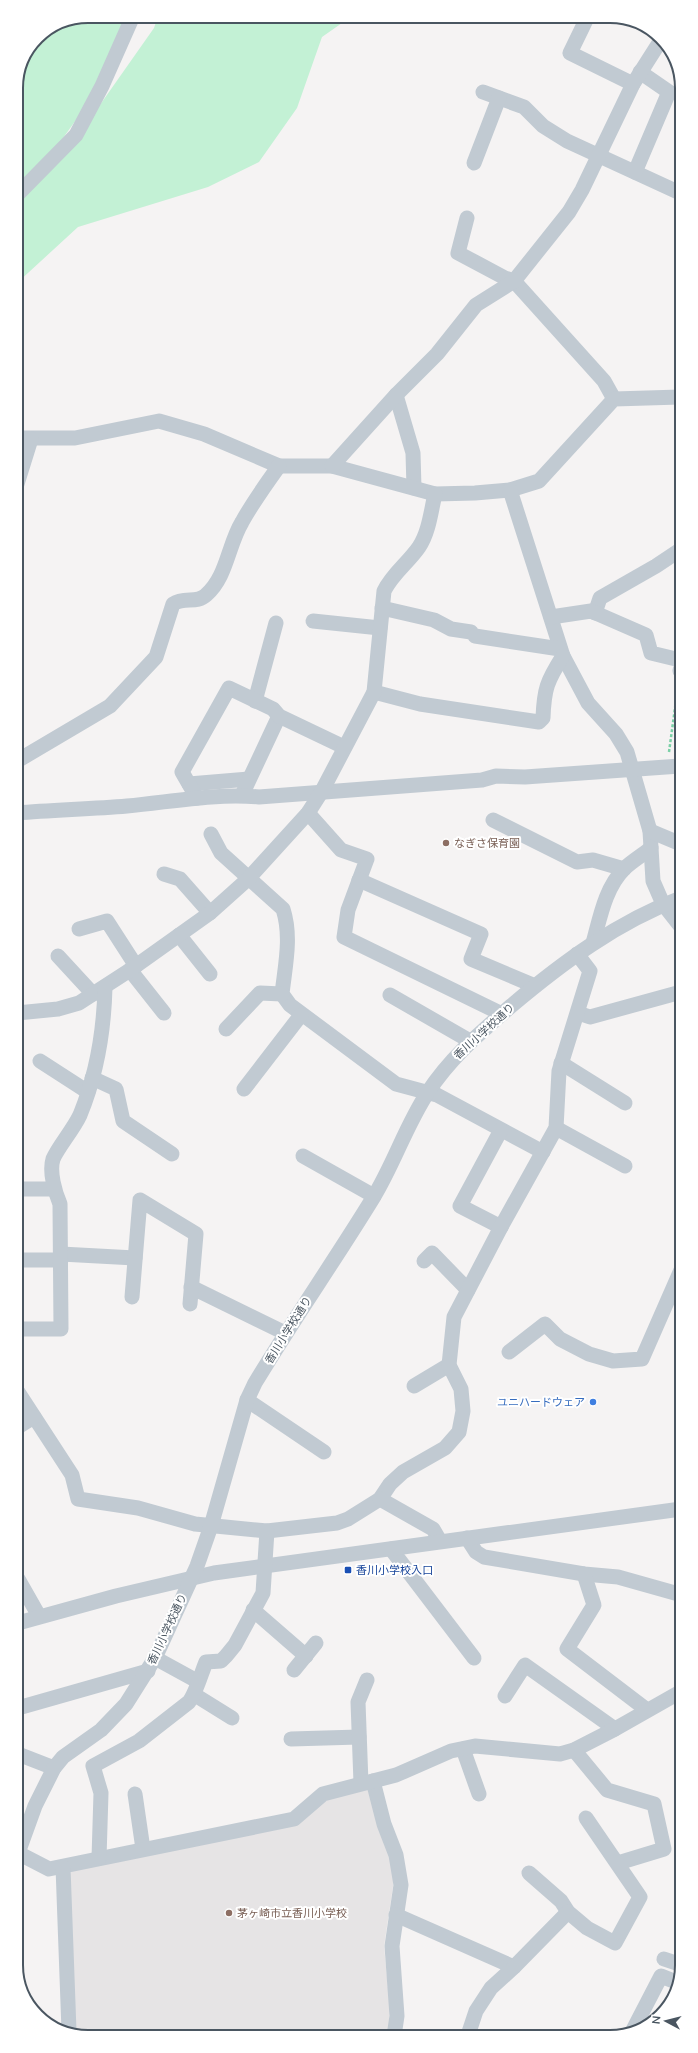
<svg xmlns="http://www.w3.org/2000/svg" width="698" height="2053" font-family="Mulish,'Noto Sans JP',sans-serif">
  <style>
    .education { fill: #e6e4e5 }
    .green { fill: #c3f1d5 }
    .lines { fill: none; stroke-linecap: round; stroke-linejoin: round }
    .path { stroke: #7ad0a6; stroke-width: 2.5; stroke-dasharray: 3 2; stroke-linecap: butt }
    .minor { stroke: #c1cad2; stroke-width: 15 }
    .education-dot { fill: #8d6e63; stroke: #fff; stroke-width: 1.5 }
    .shop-dot { fill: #3f7fe0; stroke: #fff; stroke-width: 1.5 }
    .transit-dot { fill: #1a4fb4; stroke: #fff; stroke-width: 1.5 }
    .labels { text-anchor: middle; stroke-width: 4; stroke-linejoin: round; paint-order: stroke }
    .education-label { font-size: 11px; fill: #785e54; stroke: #fff; text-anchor: start }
    .street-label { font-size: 11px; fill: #4a5661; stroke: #fff }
    .shop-label { font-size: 11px; fill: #366cbe; stroke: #fff; text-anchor: end }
    .transit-label { font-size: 11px; fill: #164399; stroke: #fff; text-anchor: start }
    .rim { fill: none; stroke: #4a5661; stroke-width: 2 }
  </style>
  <rect width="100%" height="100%" fill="#f5f3f3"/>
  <path class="education" d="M363,1789L369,1790L389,1851L394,1880L384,1946L390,2010L388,2036L83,2037L73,2033L68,1878L72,1870L300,1823L325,1800Z"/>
  <path class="green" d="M88,16H127L111,71L43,166L64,156L154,28L158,16H352L322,37L297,108L259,162L208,187L78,227L16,284V84L37,37L61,21Z"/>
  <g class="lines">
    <path class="path" d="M669,752L678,686"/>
    <g class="minor">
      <path d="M588,16L570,53L633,84"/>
      <path d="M483,92L524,107L543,126L567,141L680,193"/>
      <path d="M474,163L499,98"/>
      <path d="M635,172L669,92L640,72"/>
      <path d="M16,196L76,135L102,86L133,16"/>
      <path d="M467,218L458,253L505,278L514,281L604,381L614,399"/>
      <path d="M396,395L413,453L414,488"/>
      <path d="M17,438H75L159,421L204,434L279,466H332L435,494L475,493L510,490L539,481L614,399L680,397"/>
      <path d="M332,466L396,395L437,354L476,305L514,281L569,212L582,190L633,84L661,40"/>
      <path d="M17,484L31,439"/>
      <path d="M510,490L563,656L588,703L616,734L627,752L650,831L653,881L663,904L681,927"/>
      <path d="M382,608L434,620L451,629L471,632"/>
      <path d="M595,613L600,598L656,566L680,550"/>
      <path d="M551,617L591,611L646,635L651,653L680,660"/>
      <path d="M313,621L380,628"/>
      <path d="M475,636L560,649"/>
      <path d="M680,671V670"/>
      <path d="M374,692L420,704L539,722L543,718C544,689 547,681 563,656"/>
      <path d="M255,701L276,623"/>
      <path d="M17,761L110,706L156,657L173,604C184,596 197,604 206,595C227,577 228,545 242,522C253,502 266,484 279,466"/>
      <path d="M189,784L249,779"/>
      <path d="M242,795L279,716"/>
      <path d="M197,798L182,772L229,688L273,709L279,716L344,747"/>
      <path d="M17,813C54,810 91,809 127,806C171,802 215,793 259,797L482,780L496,776L525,777L680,766"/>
      <path d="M308,813L341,850L367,859L348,910L344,937L502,1014"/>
      <path d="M493,820L577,862L593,860L624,869"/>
      <path d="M650,831L681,844"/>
      <path d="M211,834L221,853L283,909C292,937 285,966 282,994L290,1005L396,1084L437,1095L543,1152"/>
      <path d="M164,874L180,879L210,913"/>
      <path d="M359,880L481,934L471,959L535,986"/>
      <path d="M79,929L107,921L136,966"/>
      <path d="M179,935L210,974"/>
      <path d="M593,943C600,918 605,888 624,869C632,861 643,855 651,848"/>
      <path d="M58,956L93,994"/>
      <path d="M130,970L164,1013"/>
      <path d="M390,995L470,1041"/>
      <path d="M17,1013L58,1009L79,1003L130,970L210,913L248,879L308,813L322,791L374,692L384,591C393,573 408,563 419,547C429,532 431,511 435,494"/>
      <path d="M578,1013L590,1017L681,992"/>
      <path d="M226,1029L260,993L282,994"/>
      <path d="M40,1061L88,1092"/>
      <path d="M561,1063L625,1103"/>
      <path d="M92,1078L116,1089L123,1121L172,1154"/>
      <path d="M244,1089L301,1015"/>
      <path d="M556,1128L625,1166"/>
      <path d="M303,1156L374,1196"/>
      <path d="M17,1189H54"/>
      <path d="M501,1227L460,1206L501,1130"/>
      <path d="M61,1254L135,1258"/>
      <path d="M18,1260H61"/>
      <path d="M424,1261L432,1253L468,1290"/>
      <path d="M191,1287L285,1333"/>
      <path d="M132,1297L140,1200L196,1234L190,1304"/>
      <path d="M18,1329H61L60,1204C55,1192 49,1172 53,1159C58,1147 73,1130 80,1115C96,1076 104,1030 105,987"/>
      <path d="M509,1352L545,1324L560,1339L589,1354L613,1361L642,1359L681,1270"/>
      <path d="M414,1386L449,1365"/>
      <path d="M18,1392L72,1475L78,1499L138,1508L195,1524L267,1531L337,1523L348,1519L380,1499L390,1484L403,1472L445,1448L459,1432L463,1411L461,1389L449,1365L454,1317L501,1227L556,1128L559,1071L590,971L577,954"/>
      <path d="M247,1400L324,1452"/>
      <path d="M18,1427L34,1417"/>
      <path d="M380,1499L433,1529L440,1541"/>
      <path d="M467,1538L476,1552L484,1557L584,1574L618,1577L682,1595"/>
      <path d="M391,1549L474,1658"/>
      <path d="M584,1574L594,1605L567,1649L647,1710"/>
      <path d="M18,1579L39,1616"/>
      <path d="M253,1610L306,1656"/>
      <path d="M18,1623L116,1596L214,1573L681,1509"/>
      <path d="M155,1658L197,1681"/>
      <path d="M294,1670L316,1643"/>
      <path d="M195,1695L232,1718"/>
      <path d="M505,1696L525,1665L615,1729"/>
      <path d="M18,1708L148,1671"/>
      <path d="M291,1739L359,1737"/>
      <path d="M463,1749L479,1794"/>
      <path d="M574,1750L607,1790L654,1804L664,1849L618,1863"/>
      <path d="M18,1754L54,1768"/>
      <path d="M373,1781L384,1824L396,1855L401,1885L392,1946L397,2016L394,2036"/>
      <path d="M361,1783L358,1702L367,1680"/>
      <path d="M135,1794L143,1849"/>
      <path d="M18,1853L35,1806L54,1768L63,1757L101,1730L126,1704L155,1658L197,1566L211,1526L247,1400L255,1383C293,1320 335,1260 373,1198C394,1164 406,1125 428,1092C451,1057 480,1033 511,1006C562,963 617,922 681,898"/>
      <path d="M18,1853L49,1869L294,1819L323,1794L396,1775L451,1751L475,1746L560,1754L574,1750L615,1729L682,1691"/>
      <path d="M99,1858L101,1793L93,1766L139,1741L189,1702C196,1693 201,1674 206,1662L221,1661L226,1656L235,1645L263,1593L267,1531"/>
      <path d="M63,1867L69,2031"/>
      <path d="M529,1873L561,1901L568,1912L587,1928L615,1943L640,1897L586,1818"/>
      <path d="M396,1915L514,1967"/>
      <path d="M664,1959L682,1965"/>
      <path d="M632,2032L661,1976L676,1982"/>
      <path d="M468,2035L476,2011L491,1988L514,1967L568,1912"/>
    </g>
  </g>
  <g class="education-dot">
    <circle cx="446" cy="843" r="4"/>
    <circle cx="229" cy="1913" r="4"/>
  </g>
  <circle class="shop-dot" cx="593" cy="1402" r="4"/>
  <rect class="transit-dot" x="344" y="1566" width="8" height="8" rx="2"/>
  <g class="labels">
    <g class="education-label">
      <text x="454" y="847">なぎさ保育園</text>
      <text x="237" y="1917">茅ヶ崎市立香川小学校</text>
    </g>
    <g class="street-label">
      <text transform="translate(484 1031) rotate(-42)" y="4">香川小学校通り</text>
      <text transform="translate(288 1330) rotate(-58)" y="4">香川小学校通り</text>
      <text transform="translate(167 1629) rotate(-65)" y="4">香川小学校通り</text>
    </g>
    <g class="shop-label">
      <text x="585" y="1406">ユニハードウェア</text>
    </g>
    <g class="transit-label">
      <text x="356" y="1574">香川小学校入口</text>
    </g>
  </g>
  <path d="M0 0H698V2053H0ZM88 23H610A65 65 0 0 1 675 88V1965A65 65 0 0 1 610 2030H88A65 65 0 0 1 23 1965V88A65 65 0 0 1 88 23Z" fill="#fff" fill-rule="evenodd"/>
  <path class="rim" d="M88 23H610A65 65 0 0 1 675 88V1965A65 65 0 0 1 610 2030H88A65 65 0 0 1 23 1965V88A65 65 0 0 1 88 23Z"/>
  <g transform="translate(666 2021) rotate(277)" stroke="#ffffff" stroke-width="3" paint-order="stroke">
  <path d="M0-3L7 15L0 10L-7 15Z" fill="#4a5661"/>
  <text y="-6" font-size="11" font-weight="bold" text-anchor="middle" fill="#4a5661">N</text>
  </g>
</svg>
